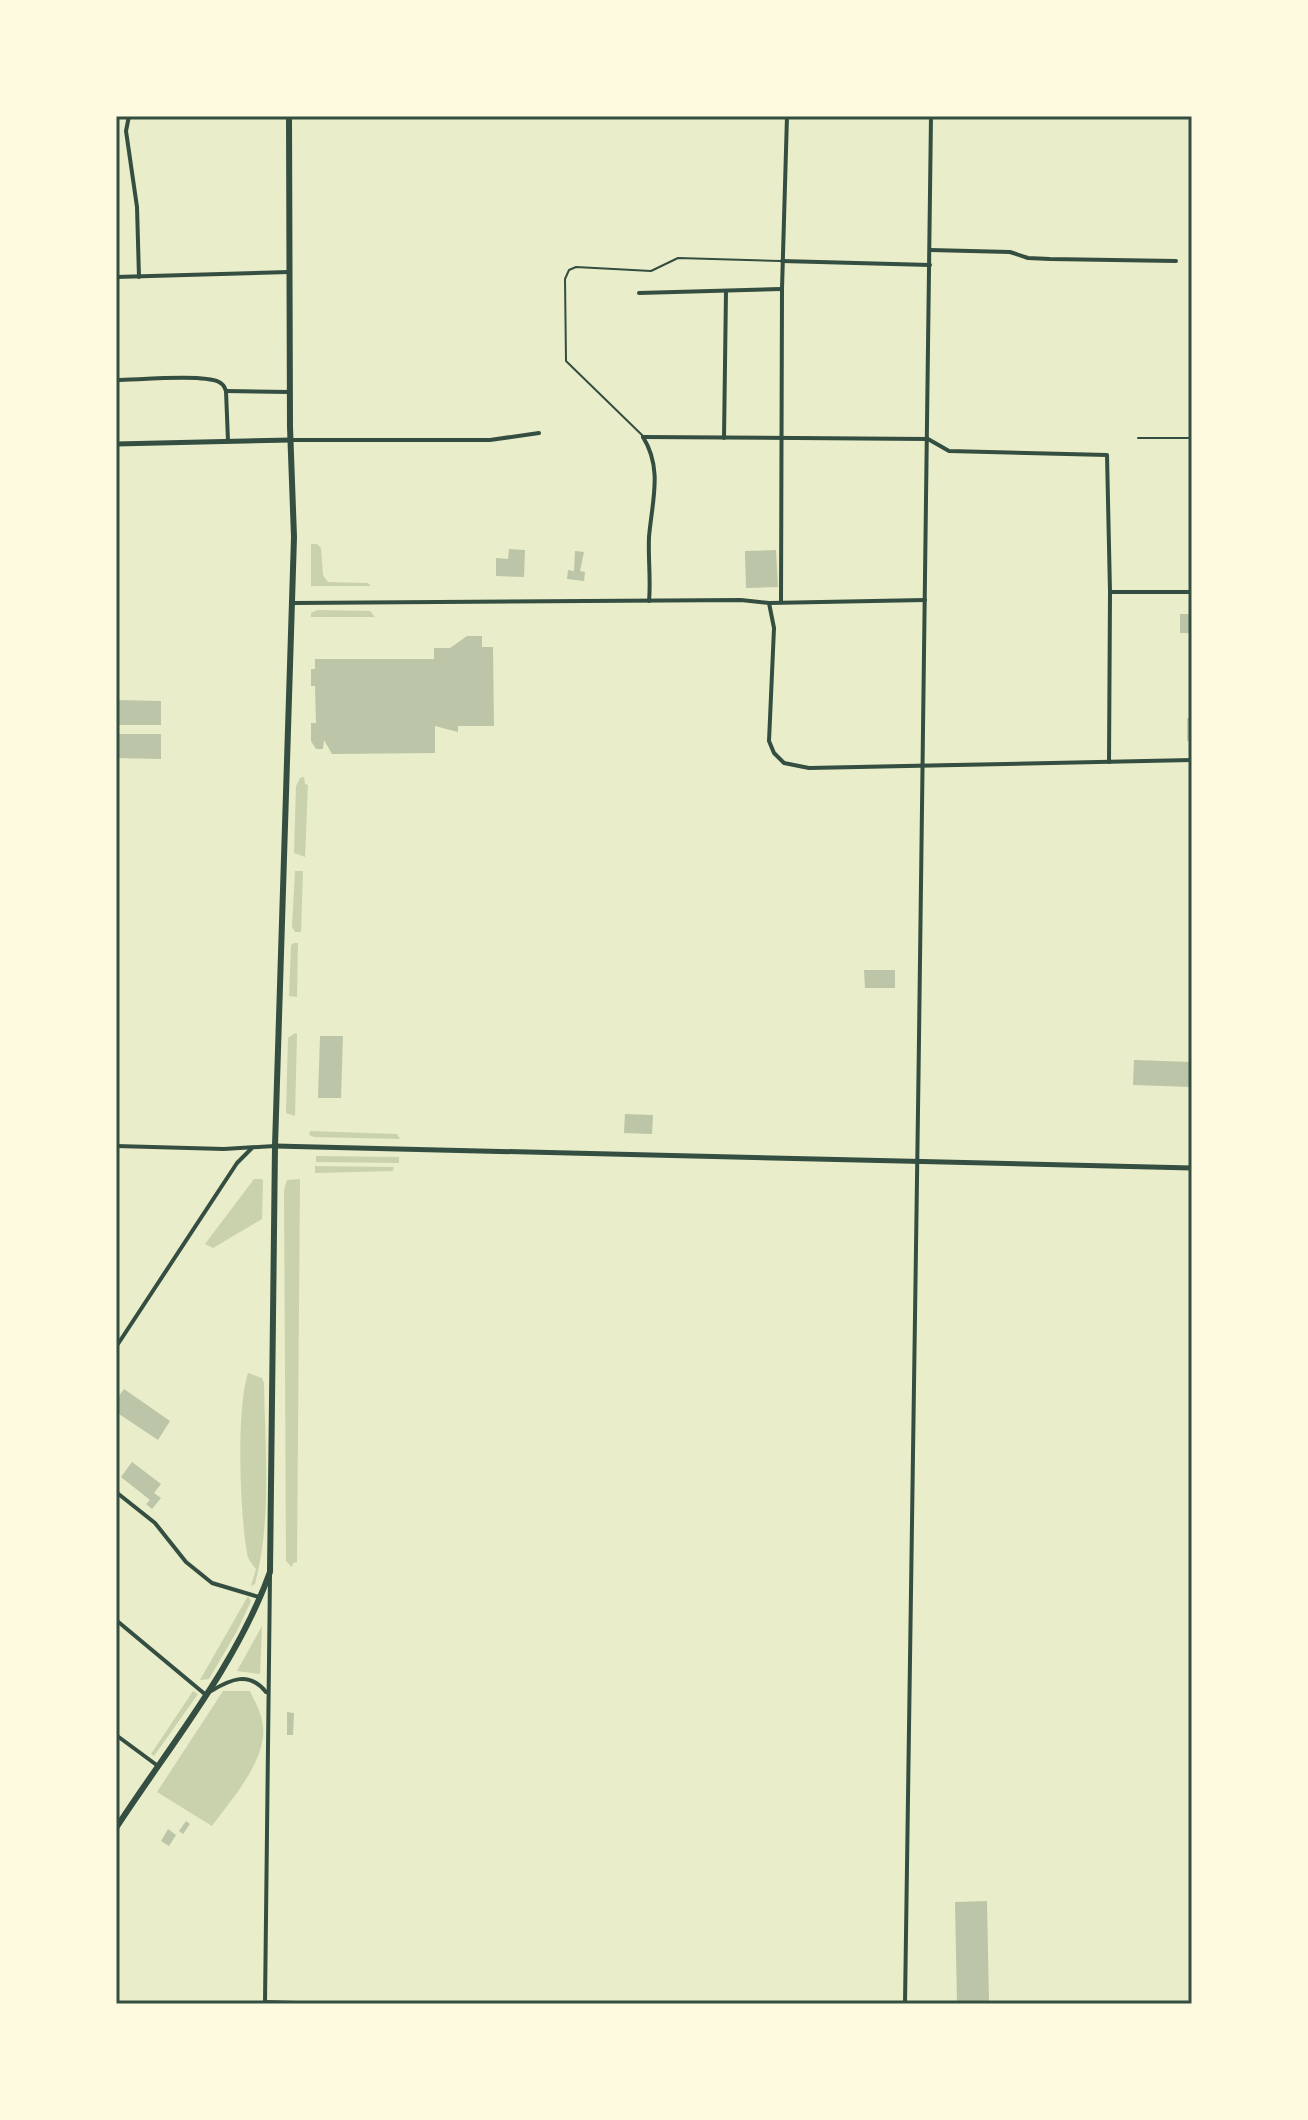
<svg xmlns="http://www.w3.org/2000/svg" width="1308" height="2120" font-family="'PT Sans',sans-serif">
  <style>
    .green { fill: #cad2ad }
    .building { fill: #bcc5a7 }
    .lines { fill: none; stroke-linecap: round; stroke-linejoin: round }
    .service { stroke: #344e41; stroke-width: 2 }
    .minor { stroke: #344e41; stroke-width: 4 }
    .tertiary { stroke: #344e41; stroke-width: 4 }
    .secondary { stroke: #344e41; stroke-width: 5 }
    .trunk { stroke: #344e41; stroke-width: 6 }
    .neatline { fill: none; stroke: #344e41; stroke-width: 3 }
  </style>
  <rect width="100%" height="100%" fill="#e9edc9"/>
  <g class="green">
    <path d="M311,544H317L321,548L323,575L328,582L368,583L371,586H311Z"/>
    <path d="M317,610L370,611L375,617H311V613Z"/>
    <path d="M304,777L305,784L308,785L305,857L294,853L296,786L300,778Z"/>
    <path d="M295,871H303L301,932H295L292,927Z"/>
    <path d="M294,943H298L297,997L289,996L291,945Z"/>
    <path d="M295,1033L297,1034L295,1116L286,1113L288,1038Z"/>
    <path d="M310,1131L397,1134L400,1139L314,1137L309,1135Z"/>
    <path d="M316,1156L399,1157V1163L316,1162Z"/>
    <path d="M315,1166L394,1167L393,1171L315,1173Z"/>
    <path d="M254,1179H262L263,1181L262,1219L213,1248L205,1244Z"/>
    <path d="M300,1179L297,1562L293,1563L292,1567L286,1561L284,1190L287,1180Z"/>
    <path d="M248,1373L262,1378L264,1383C265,1449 272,1520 255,1584L251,1586L256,1569C252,1564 248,1560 247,1553C240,1512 236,1411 248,1373Z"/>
    <path d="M248,1596L251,1601L237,1631L209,1679L200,1680Z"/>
    <path d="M262,1626L260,1674L237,1671Z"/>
    <path d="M193,1691L198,1694L154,1756L151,1754Z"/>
    <path d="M223,1691H250C254,1700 260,1710 262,1720C271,1756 231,1800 212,1826L157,1792Z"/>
  </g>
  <g class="building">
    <path d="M509,549L525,550L524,577L496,576V558L508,559Z"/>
    <path d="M776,550L778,587L746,588L745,551Z"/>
    <path d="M575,551L584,552L580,571L585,572L584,581L567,579L568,570L574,571Z"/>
    <rect x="1180" y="614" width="12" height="19"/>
    <path d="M467,636H482V647H493L494,726H458V732L435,726V753L332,754L324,740L323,749H316L311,741V723H316L315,686H311V669H315V659H434V648H450Z"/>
    <path d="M116,700L161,701V725H116Z"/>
    <rect x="1187" y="718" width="5" height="23"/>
    <path d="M116,734H161V759L116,758Z"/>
    <path d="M864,970H895V988H865Z"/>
    <path d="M320,1036H343L341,1098H318Z"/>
    <path d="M1134,1060L1192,1062V1087L1133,1085Z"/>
    <path d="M625,1114L653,1115L652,1134L624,1133Z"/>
    <path d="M124,1389L170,1421L158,1440L116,1412V1400Z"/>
    <path d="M132,1462L161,1484L154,1493L161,1498L152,1509L146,1504L150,1500L121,1477Z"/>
    <path d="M287,1712L294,1713L293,1735H287Z"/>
    <path d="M186,1821L190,1824L183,1834L179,1831Z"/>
    <path d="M168,1829L176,1835L169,1846L161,1841Z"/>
    <path d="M987,1901L989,2004H957L955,1902Z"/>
  </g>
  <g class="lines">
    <g class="service">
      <path d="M643,436L566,361L565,279L569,270L576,267L651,271L678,258L780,261"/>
      <path d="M1138,438H1192"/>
    </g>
    <g class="minor">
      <path d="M129,116L126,131L137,207L139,277"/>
      <path d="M930,250L1010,252L1028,258L1050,259L1176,261"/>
      <path d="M782,261L930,265"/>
      <path d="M116,277L289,272"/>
      <path d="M639,293L781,289"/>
      <path d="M116,380C137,380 202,374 219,382C224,385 224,386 226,391L228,441"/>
      <path d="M226,391L290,392"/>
      <path d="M643,437L928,439L949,451L1107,455L1110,592L1109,762"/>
      <path d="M643,437C663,469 652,501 649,537C648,558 651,580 649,601"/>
      <path d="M724,438L726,291"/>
      <path d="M292,440H490L539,433"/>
      <path d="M1110,592H1192"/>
      <path d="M781,602L782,289L787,116"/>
      <path d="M769,603L925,600"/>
      <path d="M116,1492L155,1523L186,1562L212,1583L259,1597"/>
      <path d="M116,1620L206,1695"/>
      <path d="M116,1735L158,1766"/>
    </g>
    <g class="tertiary">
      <path d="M293,603L741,600L769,603L774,628L769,741L774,753L784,763L809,768L1192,760"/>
      <path d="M116,1146L224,1149L275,1146"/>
      <path d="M116,1347L237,1163L252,1148"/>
      <path d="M211,1691C231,1679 249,1671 266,1692"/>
      <path d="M265,2002L326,2004"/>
      <path d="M265,2004L270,1575"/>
      <path d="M905,2004C912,1375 926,745 931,116"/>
    </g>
    <g class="secondary">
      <path d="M116,444L291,440"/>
      <path d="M275,1146L1192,1168"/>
    </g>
    <path class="trunk" d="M116,1828C170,1745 236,1666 270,1572L275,1146L294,537L290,427L289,116"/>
  </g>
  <rect width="1308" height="2120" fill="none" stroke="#fefae0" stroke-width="236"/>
  <rect x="118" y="118" width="1072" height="1884" class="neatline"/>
</svg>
